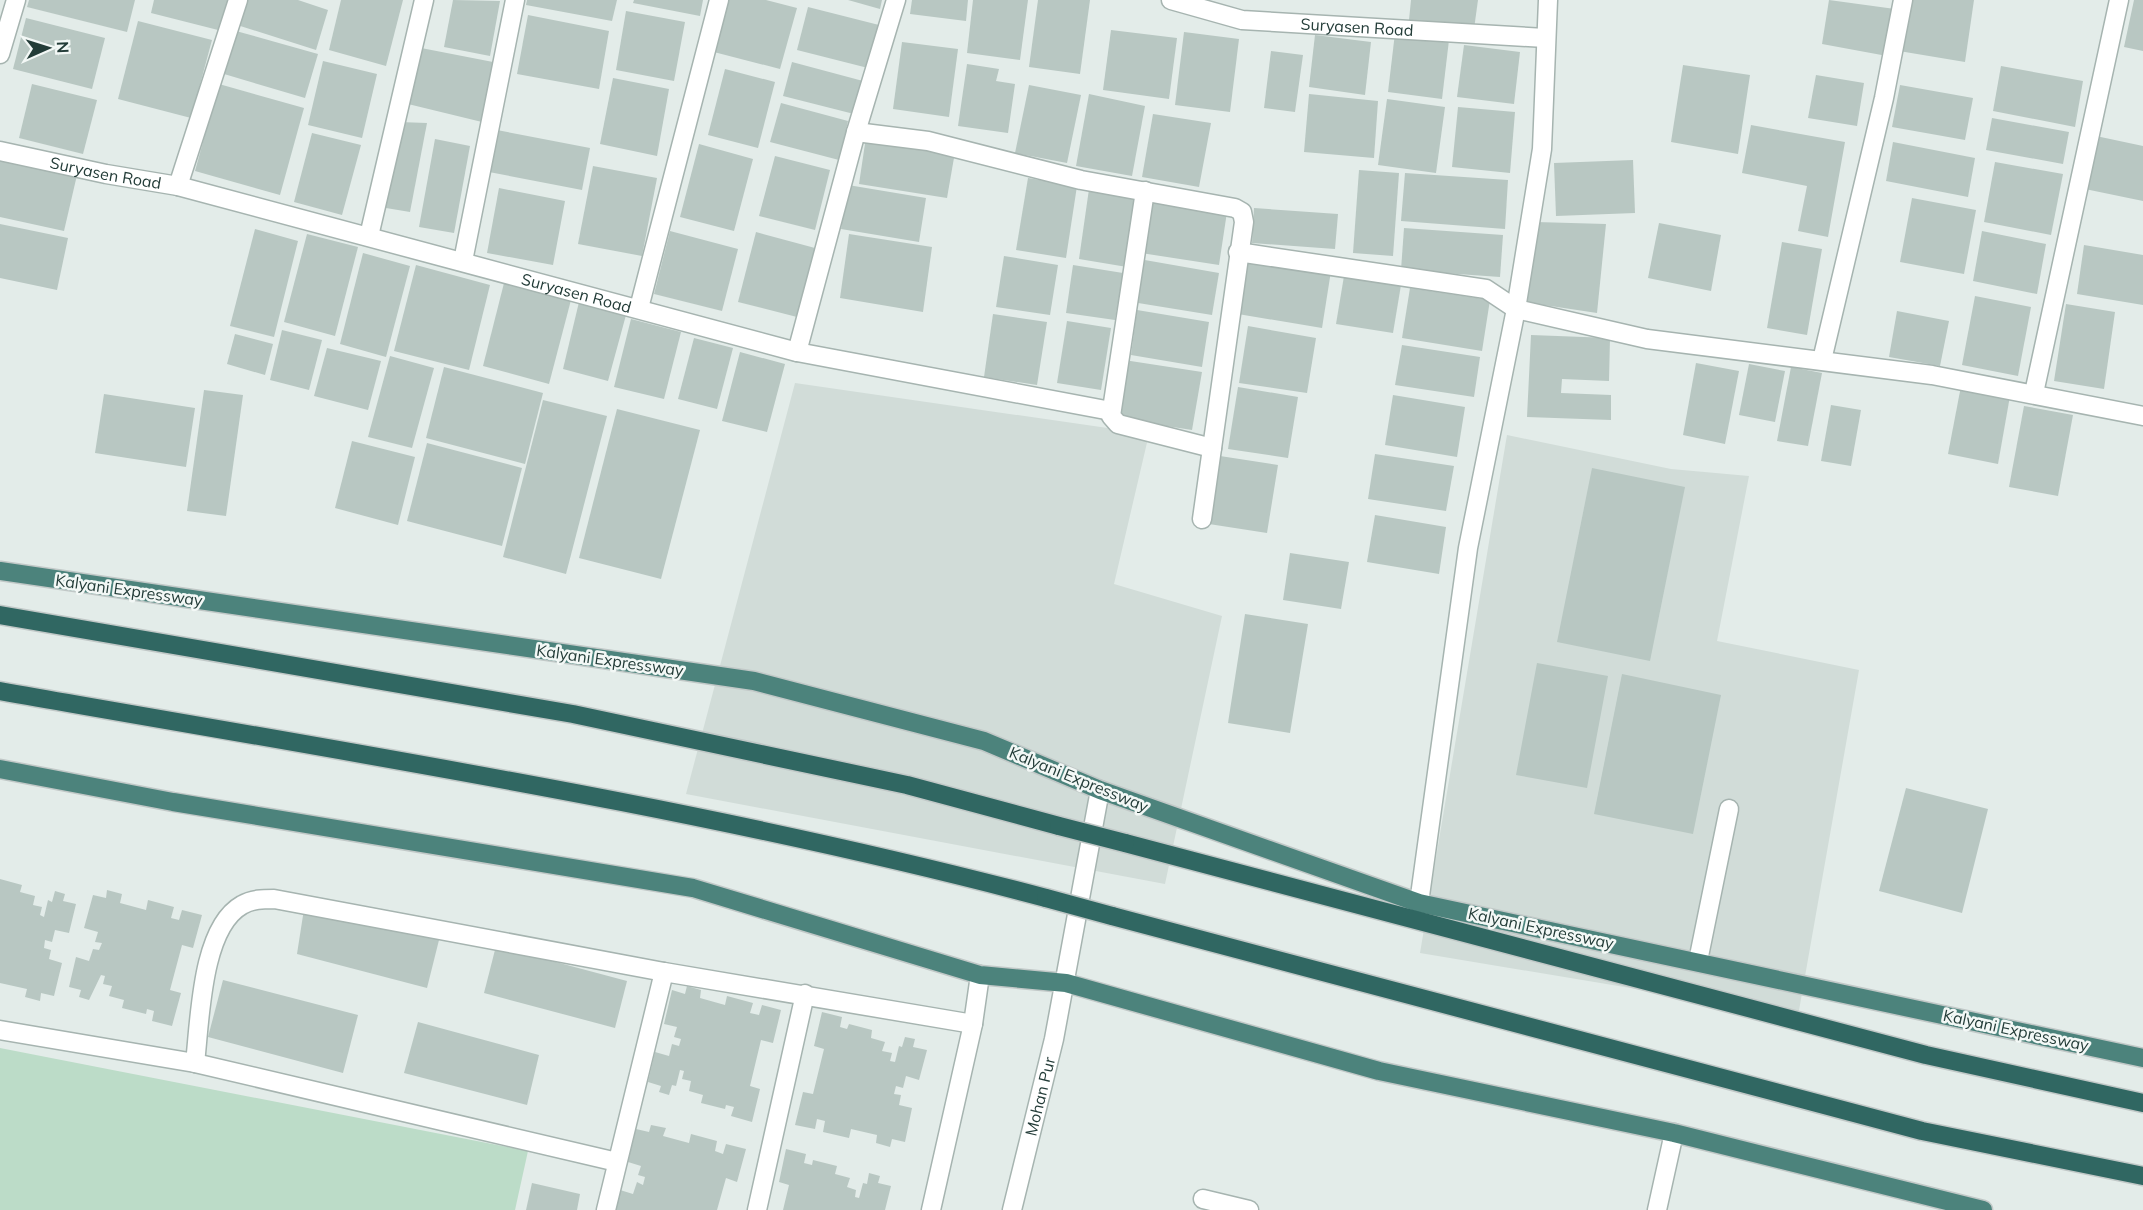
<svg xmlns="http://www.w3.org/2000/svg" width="2143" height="1210" font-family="Mulish,sans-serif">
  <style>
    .built { fill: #d1dcd8 }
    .green { fill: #bcdcc8 }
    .building { fill: #b8c7c2 }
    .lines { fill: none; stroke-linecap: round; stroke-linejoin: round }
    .service-casing { stroke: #a6b4b0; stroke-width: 21 }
    .minor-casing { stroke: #a6b4b0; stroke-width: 21 }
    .trunk-casing { stroke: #c1c8c7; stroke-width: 21 }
    .motorway-casing { stroke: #c1c8c7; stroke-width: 21 }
    .service { stroke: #fff; stroke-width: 18 }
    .minor { stroke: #fff; stroke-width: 18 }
    .trunk { stroke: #4c837c; stroke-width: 18 }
    .motorway { stroke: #306762; stroke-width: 18 }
    .motorway-bridge-casing { stroke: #c1c8c7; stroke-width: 21; stroke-linecap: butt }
    .motorway-bridge { stroke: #306762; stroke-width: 18 }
    .labels { text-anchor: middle; stroke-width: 5; stroke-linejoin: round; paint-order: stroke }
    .street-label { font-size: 16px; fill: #233c38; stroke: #f3f8f6 }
  </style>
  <rect width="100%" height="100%" fill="#e3ece9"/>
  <g class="built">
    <path d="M795,383L1149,434L1114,584L1222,616L1165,884L686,794Z"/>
    <path d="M1507,435L1671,469L1749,476L1717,641L1859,670L1798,1016L1420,953Z"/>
  </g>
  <path class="green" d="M0,1048L528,1151L515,1210H0Z"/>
  <g class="building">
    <path d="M29,0H135L127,32L27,7Z"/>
    <path d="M154,0H229L222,31L151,13Z"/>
    <path d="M242,0H298L328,10L316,50L234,24Z"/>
    <path d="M341,0H403L386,66L329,50Z"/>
    <path d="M453,0L500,1L490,56L444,47Z"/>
    <path d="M527,0H617L612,21L526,5Z"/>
    <path d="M634,0H703L700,16L633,3Z"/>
    <path d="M724,0H766L797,8L780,69L710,51Z"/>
    <path d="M848,0H882L880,9Z"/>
    <path d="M912,0H968L966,21L910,14Z"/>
    <path d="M973,0H1028L1020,60L967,53Z"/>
    <path d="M1038,0H1090L1080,74L1029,67Z"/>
    <path d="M1411,0H1478L1474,29L1409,20Z"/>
    <path d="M1829,0L1895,9L1887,56L1822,44Z"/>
    <path d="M1907,0H1974L1965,62L1899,51Z"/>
    <path d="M2134,0H2143V51L2124,47Z"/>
    <path d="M808,7L879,25L868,68L797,50Z"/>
    <path d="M626,11L685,22L674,81L616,70Z"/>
    <path d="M528,15L609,31L599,89L517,74Z"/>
    <path d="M26,18L105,38L92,89L13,69Z"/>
    <path d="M138,21L212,40L191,118L118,99Z"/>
    <path d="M1111,30L1177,38L1169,99L1103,90Z"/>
    <path d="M236,31L318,54L305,98L224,74Z"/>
    <path d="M1184,32L1239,39L1230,112L1175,105Z"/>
    <path d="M1395,33L1449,40L1442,99L1388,92Z"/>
    <path d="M1315,35L1371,42L1365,95L1309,87Z"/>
    <path d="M902,42L958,49L949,117L893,109Z"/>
    <path d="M1464,45L1520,52L1514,104L1457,97Z"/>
    <path d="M416,47L493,62L482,122L408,104Z"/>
    <path d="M1271,51L1303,55L1295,112L1264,108Z"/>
    <path d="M323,61L377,74L362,138L308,125Z"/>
    <path d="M792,62L863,81L854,114L783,96Z"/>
    <path d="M967,64L999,69L996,81L1015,84L1008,133L958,126Z"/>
    <path d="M1683,65L1750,75L1738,154L1671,142Z"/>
    <path d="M2001,66L2083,81L2075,127L1993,111Z"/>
    <path d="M725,69L775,82L758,148L708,135Z"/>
    <path d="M1816,75L1864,83L1857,126L1808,118Z"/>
    <path d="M613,78L669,89L657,156L600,144Z"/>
    <path d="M32,84L97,100L83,154L19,138Z"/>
    <path d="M219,84L304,108L280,195L195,171Z"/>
    <path d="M1029,85L1081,95L1067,163L1015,153Z"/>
    <path d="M1900,85L1973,98L1965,140L1892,127Z"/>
    <path d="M1089,94L1145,106L1132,176L1076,166Z"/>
    <path d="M1309,94L1378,101L1374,158L1304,152Z"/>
    <path d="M1387,99L1445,107L1436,173L1378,165Z"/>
    <path d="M781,103L848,121L839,160L770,142Z"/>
    <path d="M1458,107L1515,112L1510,173L1452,167Z"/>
    <path d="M1153,114L1211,123L1199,187L1142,177Z"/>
    <path d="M1992,118L2069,132L2063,164L1986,150Z"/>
    <path d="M399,122L427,123L410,212L380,207Z"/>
    <path d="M1751,125L1845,142L1828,237L1798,231L1807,186L1742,173Z"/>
    <path d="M497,130L590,148L582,190L489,172Z"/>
    <path d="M312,133L361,145L342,215L294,202Z"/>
    <path d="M2096,136L2143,146V201L2085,189Z"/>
    <path d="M866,137L955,152L947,198L859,184Z"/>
    <path d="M435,139L470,146L454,233L419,227Z"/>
    <path d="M1893,142L1975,158L1968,197L1886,181Z"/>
    <path d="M699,144L753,159L734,231L680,217Z"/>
    <path d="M775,156L830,170L815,230L759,216Z"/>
    <path d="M0,158L77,175L64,231L0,217Z"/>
    <path d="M1633,160L1635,213L1556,216L1554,163Z"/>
    <path d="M1995,162L2063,174L2051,235L1984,222Z"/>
    <path d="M593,166L657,178L642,256L578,244Z"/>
    <path d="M1359,170L1399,173L1393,256L1353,253Z"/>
    <path d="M1405,173L1508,180L1505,229L1401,221Z"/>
    <path d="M1028,178L1077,186L1066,258L1016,250Z"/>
    <path d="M848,185L926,198L919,242L841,229Z"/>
    <path d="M499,188L565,201L553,265L487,253Z"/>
    <path d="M1089,189L1137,197L1127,267L1079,259Z"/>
    <path d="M1912,198L1976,210L1964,274L1900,262Z"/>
    <path d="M1150,199L1227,212L1219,265L1141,253Z"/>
    <path d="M1254,208L1338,214L1335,249L1252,243Z"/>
    <path d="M1536,222L1606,224L1597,313L1524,302Z"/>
    <path d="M1659,223L1721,235L1711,291L1648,278Z"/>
    <path d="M0,224L68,238L57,290L0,278Z"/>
    <path d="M1404,228L1503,235L1500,277L1401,270Z"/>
    <path d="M255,229L298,241L274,337L230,326Z"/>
    <path d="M670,231L738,249L722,311L654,294Z"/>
    <path d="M1982,231L2046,244L2037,294L1973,281Z"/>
    <path d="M756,232L815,248L797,317L738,302Z"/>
    <path d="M307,234L358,247L335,336L284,322Z"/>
    <path d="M849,234L932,247L923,312L840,298Z"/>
    <path d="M1782,242L1822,249L1807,335L1767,328Z"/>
    <path d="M2084,245L2143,255V305L2077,294Z"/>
    <path d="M363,253L410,266L386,357L340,344Z"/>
    <path d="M1004,256L1058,265L1050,315L996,307Z"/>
    <path d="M1241,257L1331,271L1322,328L1232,313Z"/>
    <path d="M1139,259L1219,273L1212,315L1132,302Z"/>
    <path d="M416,265L490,285L469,370L394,351Z"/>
    <path d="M1073,265L1123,273L1115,320L1066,313Z"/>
    <path d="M1344,276L1401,285L1393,333L1336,324Z"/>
    <path d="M504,283L571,300L549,384L483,366Z"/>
    <path d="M1410,288L1490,300L1482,351L1402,338Z"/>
    <path d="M1975,296L2031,307L2018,376L1962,365Z"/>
    <path d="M579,302L626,315L608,381L563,369Z"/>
    <path d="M2066,304L2115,312L2104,389L2054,381Z"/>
    <path d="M1137,310L1209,322L1202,367L1131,355Z"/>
    <path d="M1897,311L1949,321L1940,366L1889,357Z"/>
    <path d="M993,314L1047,322L1037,385L984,377Z"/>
    <path d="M631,319L681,332L664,399L614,387Z"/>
    <path d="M1067,321L1111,328L1101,390L1057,383Z"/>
    <path d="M1248,326L1316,338L1307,393L1239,383Z"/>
    <path d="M282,330L322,340L309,390L270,380Z"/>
    <path d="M235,334L273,344L265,375L227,364Z"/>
    <path d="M1531,335L1610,338L1609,381L1562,379L1561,393L1611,395V420L1527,417Z"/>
    <path d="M694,338L733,348L717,409L678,399Z"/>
    <path d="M1402,345L1480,357L1474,397L1395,385Z"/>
    <path d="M327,348L381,361L368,410L314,396Z"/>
    <path d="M740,352L785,364L767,432L722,421Z"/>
    <path d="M390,356L434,368L412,448L368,437Z"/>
    <path d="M1124,360L1202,372L1192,430L1115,418Z"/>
    <path d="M1696,363L1739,371L1725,444L1683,435Z"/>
    <path d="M1749,364L1785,371L1775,422L1739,415Z"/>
    <path d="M444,367L543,393L525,464L426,438Z"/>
    <path d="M1791,367L1822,373L1808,446L1777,441Z"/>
    <path d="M1961,386L2010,396L1998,464L1948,454Z"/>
    <path d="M1238,387L1298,397L1288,458L1228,449Z"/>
    <path d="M204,390L243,395L226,516L187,511Z"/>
    <path d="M104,394L195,408L186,467L95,453Z"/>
    <path d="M1393,395L1465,407L1457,457L1385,445Z"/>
    <path d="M543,400L607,416L566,574L503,557Z"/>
    <path d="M1831,405L1861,410L1851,466L1821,461Z"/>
    <path d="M2024,406L2073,415L2058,496L2009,487Z"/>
    <path d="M617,409L700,430L661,579L579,558Z"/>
    <path d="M352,441L415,457L398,525L335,508Z"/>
    <path d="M427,443L522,468L502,546L407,521Z"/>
    <path d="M1375,454L1454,466L1446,511L1368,499Z"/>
    <path d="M1220,456L1278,465L1267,533L1209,524Z"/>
    <path d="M1592,468L1685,487L1650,661L1557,642Z"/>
    <path d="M1375,515L1446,527L1439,574L1367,562Z"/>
    <path d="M1290,553L1349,562L1341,609L1283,600Z"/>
    <path d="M1245,614L1308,624L1290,733L1228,723Z"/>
    <path d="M1537,663L1608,676L1587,788L1516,775Z"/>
    <path d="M1622,674L1721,695L1693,834L1594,814Z"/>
    <path d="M1906,788L1988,809L1962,913L1879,891Z"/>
    <path d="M0,879L22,885L20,892L35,896L33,905L42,907L40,915L44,917L48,900L52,902L55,891L65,894L63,901L76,904L69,933L55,930L52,942L45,940L44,948L51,950L49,959L62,963L54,996L41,993L40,1001L25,997L27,989L0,983Z"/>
    <path d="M107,890L122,894L120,903L146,910L148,900L174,907L171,918L179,920L182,910L202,915L193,948L182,945L170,990L181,993L172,1026L152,1021L154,1011L147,1009L146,1014L122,1008L124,1000L109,996L112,986L103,984L105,976L101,975L89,1000L79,997L81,990L69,987L76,957L89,961L93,949L99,950L102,943L95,942L98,932L84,928L93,895L106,898Z"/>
    <path d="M304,909L440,936L427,988L297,954Z"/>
    <path d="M496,946L627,981L615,1028L484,993Z"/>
    <path d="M223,980L358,1015L343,1073L208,1037Z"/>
    <path d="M687,986L701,990L700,998L725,1005L727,996L753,1003L750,1013L759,1015L762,1005L781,1010L773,1043L761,1040L750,1086L760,1089L752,1122L731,1116L734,1107L726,1105L725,1109L701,1103L703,1095L689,1091L691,1081L682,1079L684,1071L680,1070L676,1086L672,1085L669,1095L659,1092L661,1086L648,1082L655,1052L669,1056L672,1044L679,1046L681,1039L674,1037L677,1027L664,1024L672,990L685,994Z"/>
    <path d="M822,1012L842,1017L840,1027L847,1029L849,1024L872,1030L871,1038L885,1042L882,1051L892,1053L890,1061L895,1062L899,1046L902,1047L905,1037L915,1039L913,1047L927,1050L919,1080L906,1076L903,1088L896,1086L894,1094L901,1095L899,1105L912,1108L905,1142L892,1139L890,1147L876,1143L877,1135L851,1129L849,1138L823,1132L825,1121L817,1119L815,1129L795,1125L803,1092L813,1094L824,1049L814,1046Z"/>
    <path d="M418,1022L539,1055L527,1105L404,1073Z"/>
    <path d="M651,1125L666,1128L663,1136L689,1143L691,1134L717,1141L715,1151L723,1154L726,1144L746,1149L737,1182L726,1178L717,1210H614L620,1190L633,1194L637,1182L643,1185L645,1177L638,1175L641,1166L628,1162L636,1129L649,1132Z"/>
    <path d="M786,1149L806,1154L804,1163L812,1165L813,1160L837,1166L835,1174L850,1178L847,1187L856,1190L855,1197L859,1198L863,1183L867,1184L869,1173L880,1176L878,1183L891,1186L885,1210H783L789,1185L779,1182Z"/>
    <path d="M532,1183L580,1194L577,1210H526Z"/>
  </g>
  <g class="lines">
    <g class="service-casing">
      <g id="service">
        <path d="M797,352L1111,411"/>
        <path d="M1698,961L1729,809"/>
      </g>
    </g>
    <g class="minor-casing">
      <g id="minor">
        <path id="s1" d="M1171,0L1242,20L1545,38"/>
        <path d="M0,54L16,0"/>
        <path d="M856,132L928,141L1081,180L1235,208L1242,212L1244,222L1202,519"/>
        <path id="s2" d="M0,151L106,174L178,186L797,352L856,132L896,0"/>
        <path d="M178,186L238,0"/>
        <path d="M1145,191L1111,416L1118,424L1212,448"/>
        <path d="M369,236L424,0"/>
        <path d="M1238,252L1486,289L1516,309L1647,339L1932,375L2143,416"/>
        <path d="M463,261L515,0"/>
        <path d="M639,308L719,0"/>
        <path d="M1822,360L1884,98L1903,0"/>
        <path d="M2034,393L2119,0"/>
        <path d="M1419,903L1468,548L1516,309L1542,149L1548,0"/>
        <path d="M0,1030L195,1063L617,1162"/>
        <path d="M195,1063C200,1021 201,928 242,905C252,899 263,899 274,899L664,972"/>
        <path d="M1203,1199L1249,1210"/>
        <path d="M606,1210L664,972L973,1024"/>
        <path d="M757,1210L805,994"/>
        <path d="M931,1210L973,1024L980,975"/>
        <path id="s3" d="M1012,1210L1054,1039L1100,790"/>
        <path d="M1657,1210L1674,1133"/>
      </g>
    </g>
    <g class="trunk-casing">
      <g id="trunk">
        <path d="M0,571L754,681L984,741L1100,790L1419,903L2143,1058"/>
        <path d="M0,769L173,802L693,888L980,975L1066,983L1379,1071L1674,1133L1983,1210"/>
      </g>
    </g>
    <g class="motorway-casing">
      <g id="motorway">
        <path d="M0,615L573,714L907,785L1059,826"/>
        <path d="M0,691C350,753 703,807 1046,898"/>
        <path d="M1125,843L1926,1055L2143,1103"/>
        <path d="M1112,916L1922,1131L2143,1176"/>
      </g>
    </g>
    <use href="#service" class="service"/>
    <use href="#minor" class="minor"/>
    <use href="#trunk" class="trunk"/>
    <use href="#motorway" class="motorway"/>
    <g class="motorway-bridge-casing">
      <g id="motorway-bridge">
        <path d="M1059,826L1125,843"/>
        <path d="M1046,898L1112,916"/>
      </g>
    </g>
    <use href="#motorway-bridge" class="motorway-bridge"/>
  </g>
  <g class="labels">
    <g class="street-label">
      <text dy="6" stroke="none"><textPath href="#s1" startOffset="189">Suryasen Road</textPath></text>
      <text dy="6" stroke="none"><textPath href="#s2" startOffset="108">Suryasen Road</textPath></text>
      <text dy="6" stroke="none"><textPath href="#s2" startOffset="594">Suryasen Road</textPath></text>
      <text transform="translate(129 590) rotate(8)" y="6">Kalyani Expressway</text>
      <text transform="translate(610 660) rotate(8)" y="6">Kalyani Expressway</text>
      <text transform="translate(1079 779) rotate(22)" y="6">Kalyani Expressway</text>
      <text transform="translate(1541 928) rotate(12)" y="6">Kalyani Expressway</text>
      <text transform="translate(2016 1030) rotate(12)" y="6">Kalyani Expressway</text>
      <text dy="6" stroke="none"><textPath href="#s3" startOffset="117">Mohan Pur</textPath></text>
    </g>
  </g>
  <g transform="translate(48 48) rotate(87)" stroke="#f3f8f6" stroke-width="4.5" paint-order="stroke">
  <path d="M0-4.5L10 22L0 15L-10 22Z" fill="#233c38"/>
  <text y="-9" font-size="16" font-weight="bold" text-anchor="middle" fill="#233c38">N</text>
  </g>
</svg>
